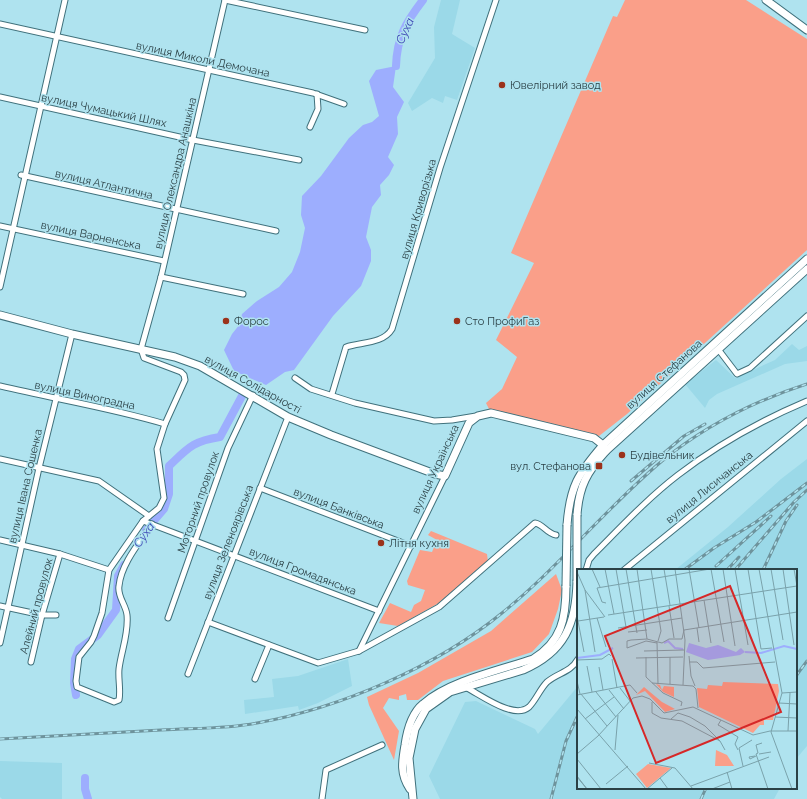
<svg xmlns="http://www.w3.org/2000/svg" width="807" height="799" font-family="Raleway,sans-serif">
  <style>
    .built { fill: #9bd9e8 }
    .green { fill: #fa9f89 }
    .water { fill: #9daefe }
    .lines { fill: none; stroke-linecap: round; stroke-linejoin: round }
    .river { stroke: #9daefe; stroke-width: 8 }
    .street-casing { stroke: #40717c; stroke-width: 7 }
    .secondary-casing { stroke: #40717c; stroke-width: 9 }
    .street { stroke: #fff; stroke-width: 5 }
    .secondary { stroke: #fff; stroke-width: 7 }
    .rail-casing { stroke: #6e939c; stroke-width: 3 }
    .rail { stroke: #afe3ef; stroke-width: 1.5; stroke-dasharray: 4.5; stroke-linecap: butt }
    .secondary-bridge-casing { stroke: #40717c; stroke-width: 9; stroke-linecap: butt }
    .secondary-bridge { stroke: #fff; stroke-width: 7 }
    .poi-dot { fill: #9b321b; stroke: #afe3ef; stroke-width: 1.5 }
    .labels { text-anchor: middle; stroke-width: 3; stroke-linejoin: round; paint-order: stroke }
    .street-label { font-size: 11px; fill: #2b4146; stroke: #afe3ef }
    .poi-label { font-size: 11px; fill: #2b4146; stroke: #afe3ef; text-anchor: start }
    .water-label { font-size: 12px; font-style: italic; fill: #3c44b4; stroke: #afe3ef }
    .inset-river { fill: none; stroke: #9daefe; stroke-width: 2 }
    .inset-road { fill: none; stroke: #7aa2ab; stroke-width: 1 }
    .view { fill: #d62828; fill-opacity: 0.15; stroke: #d62828; stroke-width: 2 }
    .inset-edge { fill: none; stroke: #2b4146; stroke-width: 2 }
  </style>
  <rect width="100%" height="100%" fill="#afe3ef"/>
  <g class="built">
    <path d="M441,0H460L452,34L475,48L457,100L445,96L443,103L432,98L412,111L408,103L435,58L434,27Z"/>
    <path d="M792,344L799,350L807,346V361L785,364L717,394L709,400L705,408L685,384L716,360L735,378L775,360Z"/>
    <path d="M807,459V746L796,759V570H675L728,527L781,479Z"/>
    <path d="M348,659L352,686L318,703L299,710L298,706L245,714L244,700L274,697L272,679L298,676Z"/>
    <path d="M578,686V788H780L774,799H440L429,776L465,702L476,701L535,729L538,734Z"/>
    <path d="M0,761L62,763V799H2L0,797Z"/>
  </g>
  <g class="green">
    <path d="M625,0H746L807,39V250L627,414L599,436L490,411L486,403L502,389L517,357L496,340L534,263L511,253L613,16L617,17Z"/>
    <path d="M431,531L487,554L488,562L439,603L398,626L379,623L390,603L411,612L414,605L421,601L425,590L408,585L407,581L420,550L432,552L437,540L428,535Z"/>
    <path d="M556,574L562,590L558,609L549,634L532,652L443,681L418,700H407L406,694L399,696V700L389,698L383,708L399,731L394,760L369,705L367,697L418,673L491,631Z"/>
  </g>
  <path class="water" d="M396,66L393,87L404,102L397,117L398,134L388,157L394,165L389,175L380,185L381,195L372,207L366,237L371,250V261L361,286L333,316L294,370L285,372L266,385L234,371L224,350L232,334L240,324L242,314L257,301L279,287L292,272L300,252L305,228L301,215L302,196L321,176L349,138L363,125L372,122L379,116L369,81L376,70Z"/>
  <g class="lines">
    <g class="river">
      <path d="M396,66C397,37 406,22 423,0"/>
      <path d="M146,530L164,509L169,494V466C188,448 193,441 220,437L242,396"/>
      <path d="M76,695L74,683L75,659L79,649L98,635L116,610L118,576L124,565"/>
      <path d="M85,778V789L88,799"/>
    </g>
    <g class="street-casing">
      <g id="street">
        <path d="M225,0L365,30"/>
        <path d="M0,24L313,93L344,104"/>
        <path d="M0,97L193,140L299,160"/>
        <path d="M310,127L318,109L317,94"/>
        <path d="M21,175L276,231"/>
        <path d="M0,226L164,261"/>
        <path d="M161,277L243,294"/>
        <path d="M0,287L65,0"/>
        <path d="M718,349L737,374L750,368L807,316"/>
        <path d="M295,378L311,389L355,403L412,416L434,421L452,420L476,416"/>
        <path d="M0,386C55,399 111,408 165,424"/>
        <path d="M332,394L346,347C361,342 383,344 392,329L440,168L496,0"/>
        <path d="M0,459L99,481L149,516"/>
        <path d="M260,488L411,546"/>
        <path d="M143,521L379,611"/>
        <path d="M152,524C140,542 121,564 119,586C117,596 126,605 127,615C129,633 121,652 119,669C118,679 121,690 119,700L114,702L77,687L76,681L79,657L91,642L94,636L102,613L109,570L143,521L159,508L164,498L157,449L165,424L185,380L184,375L181,372L144,358L141,349L161,277L225,0"/>
        <path d="M0,540L60,554L109,570"/>
        <path d="M586,570L589,560L594,554C621,527 648,498 678,475C717,445 762,420 807,401"/>
        <path d="M624,570L807,421"/>
        <path d="M0,606L42,615H56"/>
        <path d="M168,618L228,448L253,395"/>
        <path d="M208,622L318,663L359,651L439,607L535,523C543,524 547,534 556,535"/>
        <path d="M0,643L39,468L72,334"/>
        <path d="M359,651L445,476"/>
        <path d="M31,662L42,615L60,554"/>
        <path d="M188,674L288,417"/>
        <path d="M255,679L269,645"/>
        <path d="M467,688C481,695 514,720 529,707C536,700 540,689 547,682C559,672 570,673 578,659"/>
        <path d="M322,799L326,770L382,745"/>
      </g>
    </g>
    <g class="secondary-casing">
      <g id="secondary">
        <path d="M766,0L807,30"/>
        <path d="M0,315L72,334L175,357L200,366L288,417L331,435L435,474L445,476L469,423L478,416L491,413L594,438L603,445L606,451"/>
        <path d="M577,515C579,486 587,472 606,451L807,269"/>
        <path d="M567,525C570,486 578,474 603,445L807,259"/>
        <path d="M410,789C400,774 402,762 405,745C407,731 412,713 423,704C449,681 500,670 533,659C562,641 566,618 566,586"/>
        <path d="M413,799L409,758L415,729L426,709L450,692L523,670C565,652 576,624 577,581"/>
      </g>
    </g>
    <use href="#street" class="street"/>
    <use href="#secondary" class="secondary"/>
    <g class="rail-casing">
      <g id="rail">
        <path d="M631,481L684,436L705,424"/>
        <path d="M716,566L771,516"/>
        <path d="M684,570L714,548L756,522L807,483"/>
        <path d="M727,570L739,557"/>
        <path d="M735,570L794,502L807,490"/>
        <path d="M763,570L786,521L797,505"/>
        <path d="M796,676L807,661"/>
        <path d="M0,739C54,736 107,733 161,730C192,728 226,729 257,723C340,708 436,667 502,613C559,567 606,508 662,461C705,426 754,401 807,384"/>
        <path d="M551,799L566,741L578,715"/>
        <path d="M701,799L706,788"/>
      </g>
    </g>
    <use href="#rail" class="rail"/>
    <g class="secondary-bridge-casing">
      <g id="secondary-bridge">
        <path d="M577,515V581"/>
        <path d="M566,586L567,525"/>
      </g>
    </g>
    <use href="#secondary-bridge" class="secondary-bridge"/>
  </g>
  <g class="poi-dot">
    <circle cx="502" cy="85" r="4"/>
    <circle cx="226" cy="321" r="4"/>
    <circle cx="457" cy="321" r="4"/>
    <circle cx="622" cy="455" r="4"/>
    <rect x="595" y="462" width="8" height="8" rx="2"/>
    <circle cx="381" cy="543" r="4"/>
  </g>
  <g class="labels">
    <g class="street-label">
      <text transform="translate(203 59) rotate(12)" y="4">вулиця Миколи Демочана</text>
      <text transform="translate(104 110) rotate(12)" y="4">вулиця Чумацький Шлях</text>
      <text transform="translate(175 173) rotate(-77)" y="4">вулиця Олександра Анашкіна</text>
      <text transform="translate(104 184) rotate(13)" y="4">вулиця Атлантична</text>
      <text transform="translate(418 209) rotate(-74)" y="4">вулиця Криворізька</text>
      <text transform="translate(91 235) rotate(12)" y="4">вулиця Варненська</text>
      <text transform="translate(664 374) rotate(-42)" y="4">вулиця Стефанова</text>
      <text transform="translate(253 384) rotate(29)" y="4">вулиця Солідарності</text>
      <text transform="translate(85 395) rotate(12)" y="4">вулиця Виноградна</text>
      <text transform="translate(435 469) rotate(-65)" y="4">вулиця Українська</text>
      <text transform="translate(25 486) rotate(-77)" y="4">вулиця Івана Сошенка</text>
      <text transform="translate(709 487) rotate(-39)" y="4">вулиця Лисичанська</text>
      <text transform="translate(198 502) rotate(-71)" y="4">Моторний провулок</text>
      <text transform="translate(339 508) rotate(21)" y="4">вулиця Банківська</text>
      <text transform="translate(228 542) rotate(-69)" y="4">вулиця Зеленоярівська</text>
      <text transform="translate(303 571) rotate(21)" y="4">вулиця Громадянська</text>
      <text transform="translate(36 606) rotate(-75)" y="4">Алейний провулок</text>
    </g>
    <g class="poi-label">
      <text x="510" y="89">Ювелірний завод</text>
      <text x="234" y="325">Форос</text>
      <text x="465" y="325">Сто ПрофиГаз</text>
      <text x="630" y="459">Будівельник</text>
      <text x="591" y="470" text-anchor="end">вул. Стефанова</text>
      <text x="389" y="547">Літня кухня</text>
    </g>
    <g class="water-label">
      <text transform="translate(405 31) rotate(-66)" y="4">Суха</text>
      <text transform="translate(144 535) rotate(-54)" y="4">Суха</text>
    </g>
  </g>
  <g transform="translate(577 569)">
    <rect width="220" height="220" fill="#afe3ef"/>
    <path d="M146,113L201,115L202,122L196,151H187V156H183L176,164L122,138L120,119L130,120L131,116L145,117ZM79,115L83,116L85,121L87,117L97,118V128L86,123ZM67,118L85,133L98,140L88,143L68,122L59,126ZM139,181L150,186L157,197H138ZM71,195L94,199L70,219L59,205Z" fill="#fa9f89"/>
    <path d="M112,74L129,79L141,76L159,83L164,79L168,83L163,86L131,91L109,83Z" fill="#9daefe"/>
    <path class="inset-river" d="M87,74L91,72L98,79L106,80M168,83L184,84L207,77L220,80M0,89L23,86L36,79"/>
    <path class="inset-road" d="M15,0L23,18M28,0L37,45M39,0L49,58M49,0L60,64M60,0L70,70M74,0L84,62L81,72M87,0L93,36M98,0L103,35M112,0L122,59M134,0L147,73M146,0L158,77M158,0L171,76M171,0L184,80L195,79M182,0L205,124L194,163L215,220M194,0L206,71M206,0L217,76M217,0L220,17M0,3L8,21L28,48M8,21L18,83M127,31L134,74M29,34L25,33L20,19L133,0M103,35L108,71L106,116M92,37L97,69M31,46L220,17M0,47L7,83M20,49L29,78M1,52L27,48M41,59L105,49M120,59L122,73M51,63L70,61M80,73L81,115M80,74L69,72L50,79V72L54,71L70,70L85,74L92,70H105L107,61L220,43M67,82L107,81M112,87L114,107L118,117M69,88V108L86,124L105,133L104,137M93,88V115M59,89L106,88M35,90L40,119M0,91L25,90L32,85L34,87M112,93H120L126,99L198,93M10,97L15,123M22,98L26,121M0,112L3,125M75,114L116,117L119,120L121,139M43,119L53,132M32,121L47,140M19,123L39,148M205,124L220,123M4,125L30,157M0,126L53,116L60,124M75,133V144L84,149L105,152L143,172L148,181M202,134L220,135M0,140L69,220M198,148L220,149M8,150L37,128M94,150L101,144L113,148L128,157L143,172M144,151L141,156L143,157L161,168L158,175L161,181M211,162L213,124M185,174L179,176L181,184L179,185L191,220M38,181L41,146M0,185L21,167L56,129L65,127L73,130L87,144L116,138L176,166L193,162H220M182,185L194,183M178,187L172,188L173,190L179,187M0,190L24,220M72,194L98,199L116,220M166,197L162,179L175,171M150,203L155,220M0,207L10,220M0,208L10,220M83,209L91,220M29,215L51,197M114,217L192,188M70,220L95,199M135,220L153,213"/>
    <path class="view" d="M153,17L204,143L79,194L28,67Z"/>
    <rect width="220" height="220" class="inset-edge"/>
  </g>
</svg>
